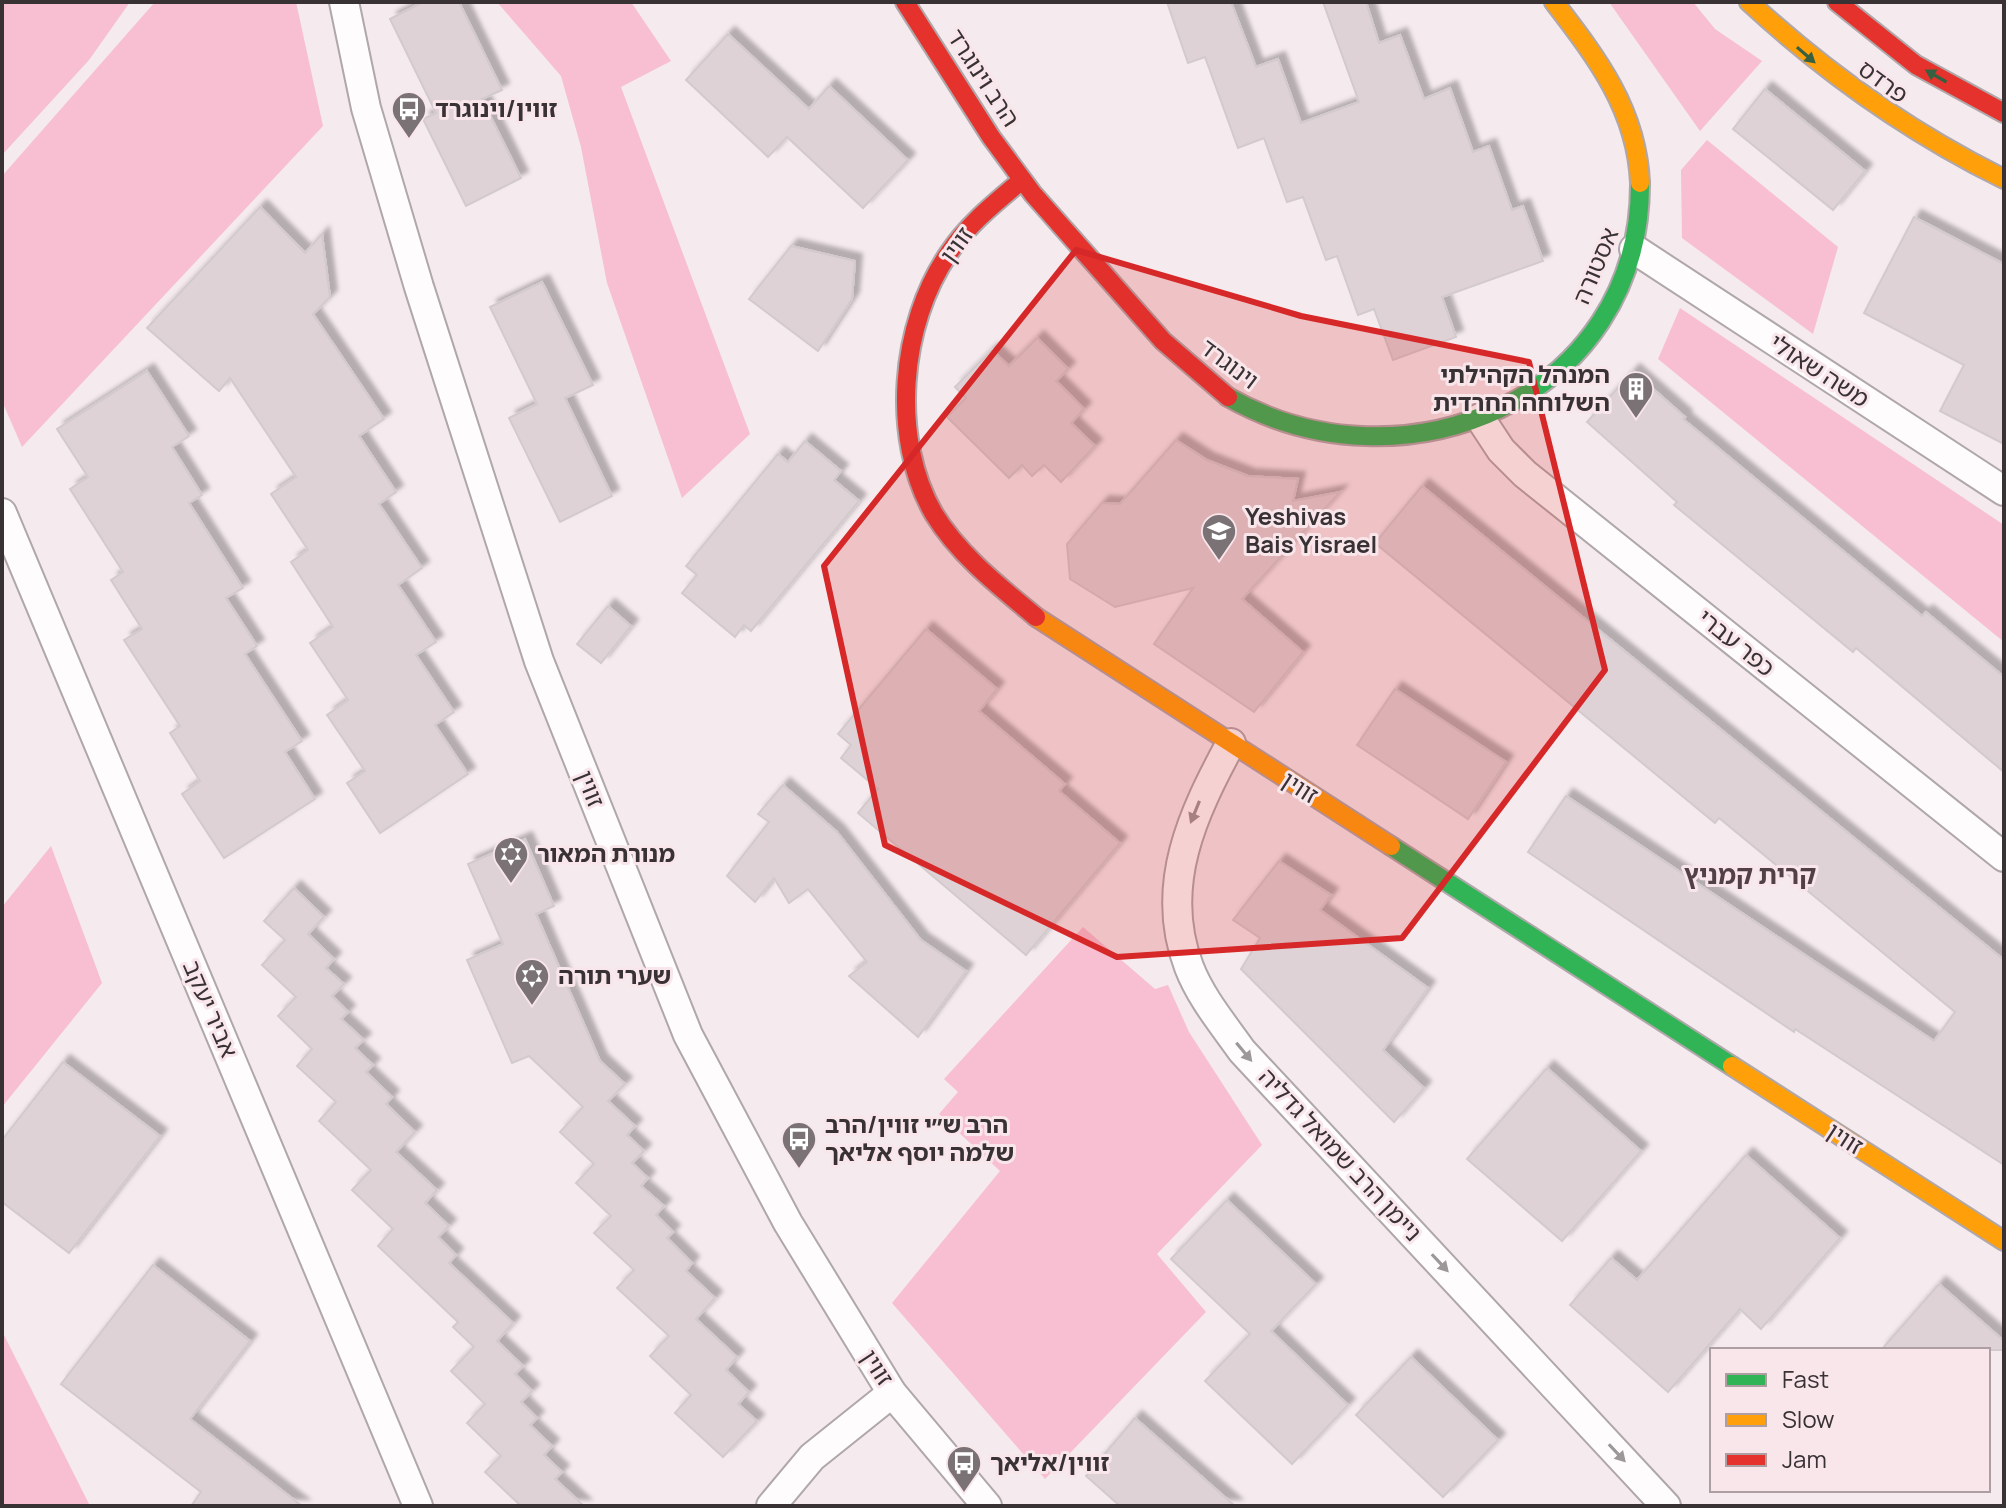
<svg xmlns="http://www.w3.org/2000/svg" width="2006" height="1508" font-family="Manrope,'Noto Sans Hebrew',sans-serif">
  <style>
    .green { fill: #f7bfd1 }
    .building { fill: #dfd2d6; stroke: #d2cacc; stroke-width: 2; filter: url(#shadow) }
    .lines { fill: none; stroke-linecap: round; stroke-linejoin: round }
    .street-casing { stroke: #afa7a9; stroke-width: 32 }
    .fast-casing { stroke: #afa7a9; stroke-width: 22 }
    .slow-casing { stroke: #afa7a9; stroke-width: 22 }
    .jam-casing { stroke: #afa7a9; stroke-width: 22 }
    .street { stroke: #fefcfc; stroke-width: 28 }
    .fast { stroke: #30b455; stroke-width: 18 }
    .slow { stroke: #ff9f0a; stroke-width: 18 }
    .jam { stroke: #e5322d; stroke-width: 18 }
    .oneway { fill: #366040 }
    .oneway2 { fill: #9c9798 }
    .marked { fill: #d62828; fill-opacity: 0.2; stroke: #d62828; stroke-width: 6; stroke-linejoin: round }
    .labels { text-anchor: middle; stroke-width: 6; stroke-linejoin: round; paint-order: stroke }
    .street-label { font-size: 24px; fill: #393234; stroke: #f9e6eb }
    .poi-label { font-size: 24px; font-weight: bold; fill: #393234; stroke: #f9e6eb; text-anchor: start }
    .neighbourhood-label { font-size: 26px; font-weight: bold; fill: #514146; stroke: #f9e6eb }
  </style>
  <defs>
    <filter id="shadow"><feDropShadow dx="7" dy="-7" stdDeviation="2" flood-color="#0004"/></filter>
  </defs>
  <rect width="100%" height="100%" fill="#f5eaed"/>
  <g class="green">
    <path d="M2,2H130L89,60L2,155Z"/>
    <path d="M155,2H296L323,126L22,447L2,401V176Z"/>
    <path d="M497,2H631L671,61L621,87L750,434L682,498L607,283L581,147L561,76Z"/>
    <path d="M1609,2H1693L1715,29L1762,61L1700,131Z"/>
    <path d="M1707,140L1838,247L1813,334L1682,238L1681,170Z"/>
    <path d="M1680,308L2004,525V642L1658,359Z"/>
    <path d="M51,846L102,983L2,1107V907Z"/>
    <path d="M1083,927L1155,989L1168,985L1189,1032L1262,1145L1157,1254L1206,1312L1045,1479L892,1303L1000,1171L939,1114L958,1092L944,1079Z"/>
    <path d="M2,1331L90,1506H2Z"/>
  </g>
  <g class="building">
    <path d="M423,2H459L502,90L482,99L521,178L466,206L423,119L436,113L390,19Z"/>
    <path d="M1167,2H1231L1256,67L1278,59L1301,123L1359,102L1323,2H1366L1379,43L1400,35L1424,99L1450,88L1473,152L1489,146L1512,210L1523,206L1543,261L1442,297L1456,337L1393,360L1374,309L1358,315L1337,256L1326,260L1303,197L1287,202L1264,138L1238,148L1205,57L1188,63Z"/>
    <path d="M728,34L809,109L829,86L908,160L863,208L787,137L768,157L686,80Z"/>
    <path d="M1765,89L1865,171L1833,210L1733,129Z"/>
    <path d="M260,207L305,253L322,234L330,297L313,314L384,419L359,436L396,492L379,504L422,568L398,585L436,642L416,655L454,712L435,725L468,774L380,833L347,783L365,771L327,715L348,700L310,643L333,627L291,562L308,550L271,494L296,477L230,378L219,391L147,328Z"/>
    <path d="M1914,217L2004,264V444L1940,411L1964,365L1864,313Z"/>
    <path d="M791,246L855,261L852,299L818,351L749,299Z"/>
    <path d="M542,282L593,385L565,398L612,496L560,522L509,418L537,404L490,307Z"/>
    <path d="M1037,338L1068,369L1056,381L1084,409L1071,423L1095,446L1061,482L1044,465L1032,476L1022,465L1009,478L947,417L966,398L955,387L992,350L1009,366Z"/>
    <path d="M147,371L189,436L172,447L202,495L189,503L243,588L226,598L257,646L245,654L302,741L285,752L315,799L224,858L182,794L200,781L170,733L180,726L124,640L142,629L111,580L123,572L70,489L88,477L57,429Z"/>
    <path d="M1633,371L1685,417L1683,419L1922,616L1926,612L2004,677V772L1856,648L1853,652L1674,505L1677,502L1587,422Z"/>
    <path d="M1176,440L1207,460L1248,476L1298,479L1293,501L1340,492L1242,599L1303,652L1254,712L1154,644L1193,588L1115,607L1070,579L1067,544L1102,503L1120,504Z"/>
    <path d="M805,441L841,471L834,480L859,501L751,631L744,625L735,637L682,593L697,575L686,566L778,454L788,462Z"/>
    <path d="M1422,486L2004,960V1165L1795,1029L1794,1032L1528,852L1566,796L1934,1041L1955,1012L1719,818L1715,823L1375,543Z"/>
    <path d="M608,606L631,626L601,663L577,644Z"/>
    <path d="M926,629L997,689L979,711L1065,784L1059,791L1120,843L1026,955L858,813L878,789L841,758L851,745L838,734Z"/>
    <path d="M1395,689L1506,762L1468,819L1357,745Z"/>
    <path d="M783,785L837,832L921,940L966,971L918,1037L849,976L867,962L808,889L789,903L774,878L755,902L727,876L769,822L758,814Z"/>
    <path d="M525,839L554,906L536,914L600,1061L625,1084L608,1101L635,1126L627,1135L644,1151L632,1163L648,1178L641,1186L664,1206L656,1215L673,1232L667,1238L692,1263L686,1271L715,1298L696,1319L737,1357L726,1370L749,1392L738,1404L757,1421L723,1457L675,1413L691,1395L650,1356L669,1336L617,1288L634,1270L594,1233L611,1216L576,1183L594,1164L560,1132L583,1107L529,1056L512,1063L467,960L503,944L468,864Z"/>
    <path d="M1279,861L1331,895L1320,910L1428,988L1383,1050L1424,1088L1394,1122L1241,969L1260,938L1233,920Z"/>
    <path d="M294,888L324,917L308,934L334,959L326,968L344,984L332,996L348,1012L341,1019L364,1040L355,1048L373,1065L366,1072L392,1097L386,1104L415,1132L396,1152L437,1190L425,1203L449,1226L438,1237L456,1255L449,1263L513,1323L497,1341L523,1366L515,1374L532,1391L521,1402L537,1418L530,1425L552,1446L544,1455L562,1472L555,1479L584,1506H521L485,1472L501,1456L467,1423L485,1404L451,1371L474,1347L453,1327L458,1322L378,1246L393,1229L352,1190L371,1170L319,1121L336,1102L297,1066L312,1049L278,1016L296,997L262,965L285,940L264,921Z"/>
    <path d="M63,1062L160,1136L69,1253L2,1202V1140Z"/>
    <path d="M1547,1068L1641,1151L1562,1241L1467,1159Z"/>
    <path d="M1746,1155L1840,1238L1761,1329L1740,1309L1668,1392L1570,1305L1611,1258L1637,1280Z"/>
    <path d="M1227,1200L1316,1284L1271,1331L1348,1405L1292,1464L1205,1381L1250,1334L1171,1259Z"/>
    <path d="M153,1265L250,1341L190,1419L302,1506H191L201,1492L61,1384Z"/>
    <path d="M1939,1284L2004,1341V1350H1881Z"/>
    <path d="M1411,1357L1498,1440L1443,1497L1356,1415Z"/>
    <path d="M1135,1418L1235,1506H1120L1086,1476Z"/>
  </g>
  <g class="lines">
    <g class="street-casing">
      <g id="street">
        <path d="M344,2L366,108L419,287L539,661L688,1035L788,1223L892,1393L987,1506"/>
        <path d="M1634,249L2004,491"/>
        <path d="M1480,418L1501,450L1525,474L2004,857"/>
        <path d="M2,513L418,1506"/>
        <path d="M1231,743C1193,813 1158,886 1189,967C1201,998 1223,1024 1242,1051L1666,1506"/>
        <path d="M771,1506L812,1457L892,1393"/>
      </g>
    </g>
    <g class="fast-casing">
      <g id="fast">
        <path d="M1228,397C1403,497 1641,399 1640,183"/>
        <path d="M1391,846L1732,1066"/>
      </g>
    </g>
    <g class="slow-casing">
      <g id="slow">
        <path d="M1554,2C1597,58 1637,110 1640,183"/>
        <path d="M1749,2C1827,74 1909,132 2004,179"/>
        <path d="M1036,617L1391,846"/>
        <path d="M1732,1066L2004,1241"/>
      </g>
    </g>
    <g class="jam-casing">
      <g id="jam">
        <path d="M905,2L991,137L1033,194L1163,341L1228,397"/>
        <path d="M1837,2L1916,65L2004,113"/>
        <path d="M1022,180C996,202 968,224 949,253C900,324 890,438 934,514C959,555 1000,587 1036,617"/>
      </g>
    </g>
    <use href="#street" class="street"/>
    <use href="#fast" class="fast"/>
    <use href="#slow" class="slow"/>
    <use href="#jam" class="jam"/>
  </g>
  <defs><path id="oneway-solid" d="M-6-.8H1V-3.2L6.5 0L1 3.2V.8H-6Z" transform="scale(2)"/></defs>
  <g class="oneway">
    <use href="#oneway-solid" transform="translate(1806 55) rotate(41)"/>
    <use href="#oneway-solid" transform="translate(1936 76) rotate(-150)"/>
  </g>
  <g class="oneway2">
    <use href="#oneway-solid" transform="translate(1195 812) rotate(112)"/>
    <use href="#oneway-solid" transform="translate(1244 1052) rotate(50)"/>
    <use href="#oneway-solid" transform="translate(1440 1263) rotate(47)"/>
    <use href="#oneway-solid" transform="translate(1617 1453) rotate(47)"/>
  </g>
  <path class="marked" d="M1076,250L1301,316L1529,362L1605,670L1402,938L1117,957L885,845L824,566Z"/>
  <defs>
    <g id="bus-pin" transform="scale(1.8)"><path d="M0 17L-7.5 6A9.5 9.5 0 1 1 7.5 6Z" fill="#7b7275" stroke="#f9e6eb"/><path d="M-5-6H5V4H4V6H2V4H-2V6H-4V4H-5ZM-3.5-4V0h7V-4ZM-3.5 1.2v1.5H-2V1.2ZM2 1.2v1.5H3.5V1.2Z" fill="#fff"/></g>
    <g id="building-pin" transform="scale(1.8)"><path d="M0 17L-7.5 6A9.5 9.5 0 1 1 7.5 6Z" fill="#7b7275" stroke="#f9e6eb"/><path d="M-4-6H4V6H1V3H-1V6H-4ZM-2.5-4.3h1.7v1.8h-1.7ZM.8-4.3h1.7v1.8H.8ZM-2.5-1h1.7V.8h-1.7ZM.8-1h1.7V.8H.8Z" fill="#fff"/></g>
    <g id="school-pin" transform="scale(1.8)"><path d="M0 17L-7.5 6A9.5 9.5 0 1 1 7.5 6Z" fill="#7b7275" stroke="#f9e6eb"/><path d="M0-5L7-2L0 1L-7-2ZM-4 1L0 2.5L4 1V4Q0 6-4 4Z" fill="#fff"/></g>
    <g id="synagogue-pin" transform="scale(1.8)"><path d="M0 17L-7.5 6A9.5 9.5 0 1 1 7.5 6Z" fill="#7b7275" stroke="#f9e6eb"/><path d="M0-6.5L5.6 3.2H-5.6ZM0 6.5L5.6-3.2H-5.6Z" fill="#fff"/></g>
  </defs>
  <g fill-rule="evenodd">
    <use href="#bus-pin" x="409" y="109"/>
    <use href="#building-pin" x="1636" y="389"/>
    <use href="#school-pin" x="1219" y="531"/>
    <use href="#synagogue-pin" x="511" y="854"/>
    <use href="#synagogue-pin" x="532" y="976"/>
    <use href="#bus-pin" x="799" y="1139"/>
    <use href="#bus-pin" x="964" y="1463"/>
  </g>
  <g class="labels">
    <g class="street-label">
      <text transform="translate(983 78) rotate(57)" y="8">הרב וינוגרד</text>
      <text transform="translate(1883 82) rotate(36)" y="8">פרדס</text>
      <text transform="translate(957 245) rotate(-54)" y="8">זווין</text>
      <text transform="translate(1596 266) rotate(-67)" y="8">אסטורה</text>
      <text transform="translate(1229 364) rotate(37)" y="8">וינוגרד</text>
      <text transform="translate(1819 371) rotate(33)" y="8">משה שאולי</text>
      <text transform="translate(1736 643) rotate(39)" y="8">כפר עברי</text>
      <text transform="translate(1300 788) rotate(33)" y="8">זווין</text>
      <text transform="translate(590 789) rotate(68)" y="8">זווין</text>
      <text transform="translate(210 1009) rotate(67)" y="8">אביר יעקב</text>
      <text transform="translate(1845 1139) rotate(33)" y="8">זווין</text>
      <text transform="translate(1340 1155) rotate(47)" y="8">ניימן הרב שמואל גדליה</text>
      <text transform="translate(877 1368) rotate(57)" y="8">זווין</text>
    </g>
    <g class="poi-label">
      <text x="435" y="117">זווין/וינוגרד</text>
      <text x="1610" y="383" text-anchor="end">המנהל הקהילתי<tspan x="1610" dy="28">השלוחה החרדית</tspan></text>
      <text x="1245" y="525">Yeshivas<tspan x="1245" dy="28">Bais Yisrael</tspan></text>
      <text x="537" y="862">מנורת המאור</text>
      <text x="558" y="984">שערי תורה</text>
      <text x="825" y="1133">הרב ש״י זווין/הרב<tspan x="825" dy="28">שלמה יוסף אליאך</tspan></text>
      <text x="990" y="1471">זווין/אליאך</text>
    </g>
    <g class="neighbourhood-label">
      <text x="1750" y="884">קרית קמניץ</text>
    </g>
  </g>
  <rect width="2006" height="1508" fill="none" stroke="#393234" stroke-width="8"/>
  <rect x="1710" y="1348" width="280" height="144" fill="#f9e6eb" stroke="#ac9ea2" stroke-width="2"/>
  <rect x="1726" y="1374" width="40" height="12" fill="#30b455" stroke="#ac9ea2" stroke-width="2"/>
  <text x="1782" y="1388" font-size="24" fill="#393234">Fast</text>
  <rect x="1726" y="1414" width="40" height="12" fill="#ff9f0a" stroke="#ac9ea2" stroke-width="2"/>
  <text x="1782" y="1428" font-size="24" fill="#393234">Slow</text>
  <rect x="1726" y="1454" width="40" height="12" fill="#e5322d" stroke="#ac9ea2" stroke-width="2"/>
  <text x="1782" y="1468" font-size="24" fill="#393234">Jam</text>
</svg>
